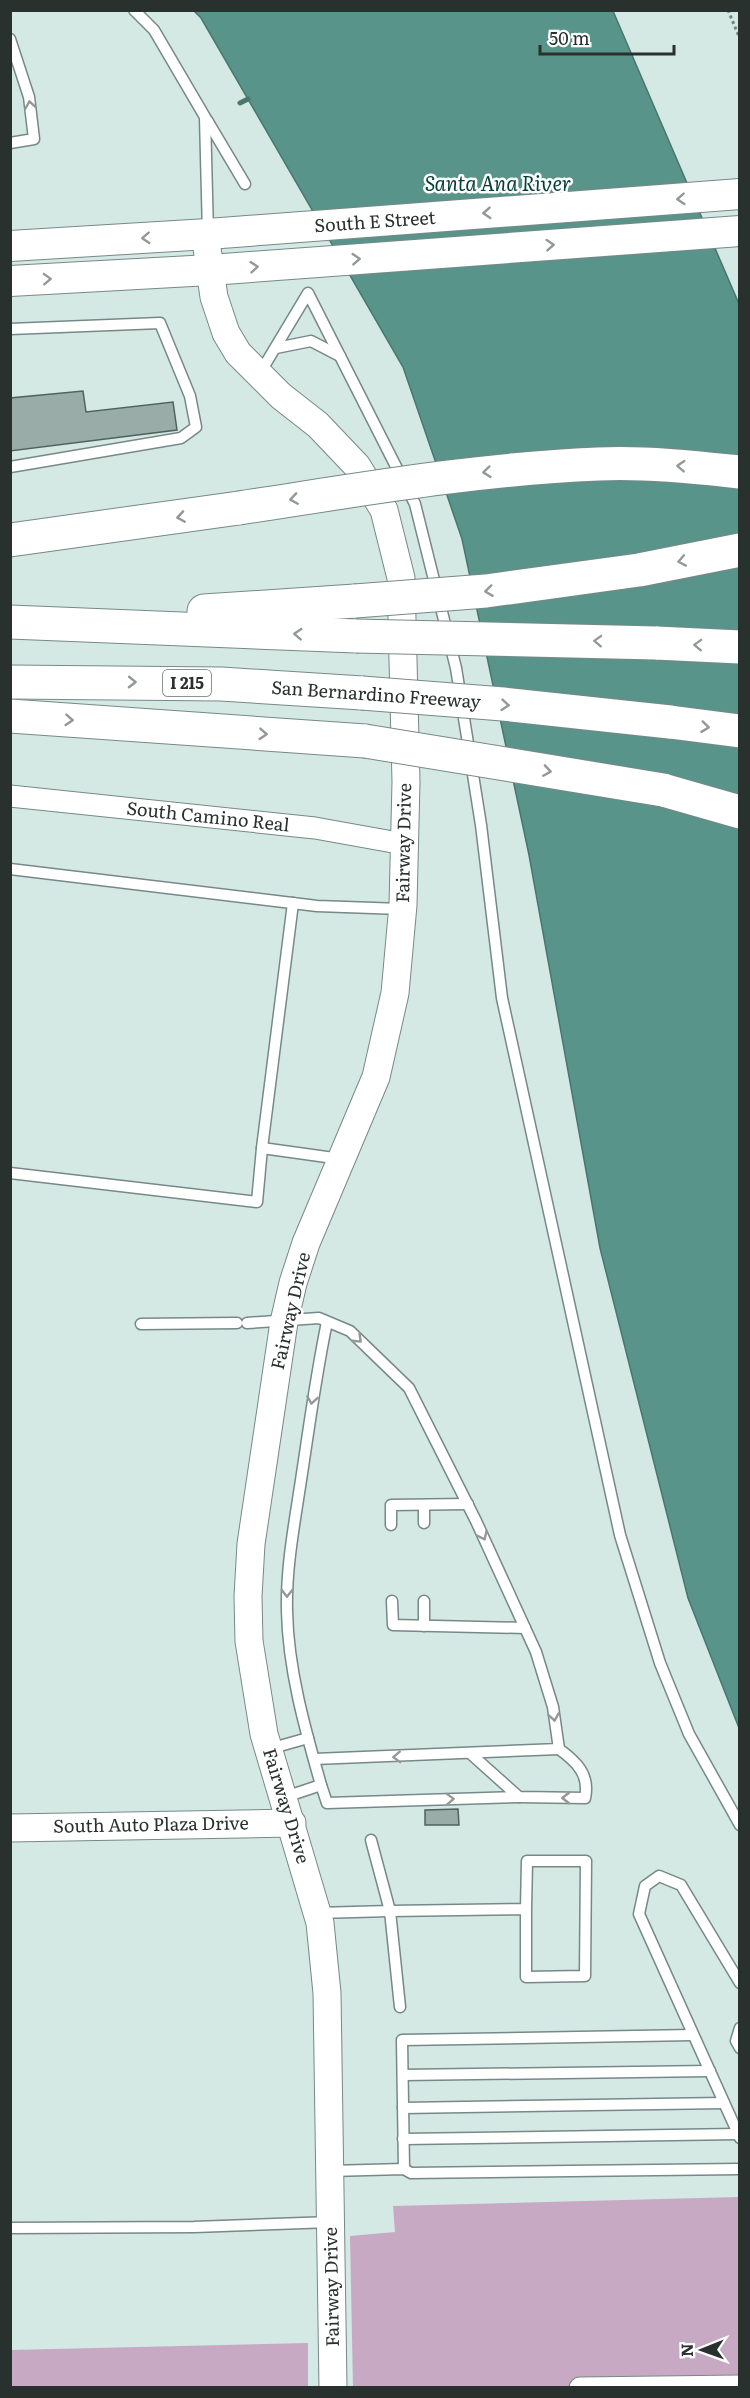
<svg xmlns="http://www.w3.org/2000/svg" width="750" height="2398" font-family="Literata,serif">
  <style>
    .green { fill: #c8a9c3 }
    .water { fill: #589489; stroke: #4a766e; stroke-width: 1.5 }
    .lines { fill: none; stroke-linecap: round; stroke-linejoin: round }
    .stream { stroke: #4a766e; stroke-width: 5 }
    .building { fill: #99aca8; stroke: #51625e; stroke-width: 1.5 }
    .service-casing { stroke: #778986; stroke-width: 13 }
    .minor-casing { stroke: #778986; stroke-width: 23 }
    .tertiary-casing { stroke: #778986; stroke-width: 29 }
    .secondary-casing { stroke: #778986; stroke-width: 32 }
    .motorway-casing { stroke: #778986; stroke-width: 35 }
    .path { stroke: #778582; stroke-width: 3; stroke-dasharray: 3 3; stroke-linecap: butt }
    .service { stroke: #fff; stroke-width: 10 }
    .minor { stroke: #fff; stroke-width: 21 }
    .tertiary { stroke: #fff; stroke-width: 27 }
    .secondary { stroke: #fff; stroke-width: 30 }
    .motorway { stroke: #fff; stroke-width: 33 }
    .motorway-bridge-casing { stroke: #778986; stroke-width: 35; stroke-linecap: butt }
    .motorway-bridge { stroke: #fff; stroke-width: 33 }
    .oneway { stroke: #949897 }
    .labels { text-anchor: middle; stroke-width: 5; stroke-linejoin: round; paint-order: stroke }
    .shield { fill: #fff; stroke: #696f6d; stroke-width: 1.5 }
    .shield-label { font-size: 16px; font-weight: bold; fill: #29312f }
    .street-label { font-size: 18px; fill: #29312f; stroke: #fff }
    .water-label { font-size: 20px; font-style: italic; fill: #033e37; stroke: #fff }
  </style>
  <rect width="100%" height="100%" fill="#d4e8e4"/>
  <g class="green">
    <path d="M739,2197V2387H353L350,2236L395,2232L393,2206Z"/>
    <path d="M308,2343V2387H11V2350Z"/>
  </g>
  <path class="water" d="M194,11H613L739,304V1728L688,1598L600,1248L529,855L462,539L403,367L201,18Z"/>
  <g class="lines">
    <path class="stream" d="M240,103L248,99"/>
  </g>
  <g class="building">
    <path d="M83,391L86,412L173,402L177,430L10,451V398Z"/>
    <path d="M458,1809L459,1825H425V1810Z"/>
  </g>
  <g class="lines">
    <g class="service-casing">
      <g id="service">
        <path d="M134,10L154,30L205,117L208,234"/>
        <path d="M10,39L29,97L34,139L10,143"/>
        <path d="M207,120L245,184"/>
        <path d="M10,329L160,323L190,396L196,427L181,438L10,467"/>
        <path d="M276,348L311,341L340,356"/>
        <path d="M260,373L308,293L415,504L456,668L481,825L502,998L620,1535L660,1663L689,1734L740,1825"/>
        <path d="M10,869L317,906L401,909"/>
        <path d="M262,1148L293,903"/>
        <path d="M10,1173L257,1202L262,1148L341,1159"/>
        <path d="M247,1323L319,1318L350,1331L409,1388L476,1521L536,1652L553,1707L559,1749L314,1759"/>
        <path d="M141,1324L237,1323"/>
        <path d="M424,1505V1523"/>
        <path d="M391,1525V1505L468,1504"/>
        <path d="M392,1601L393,1625L525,1628"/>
        <path d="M424,1601V1626"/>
        <path d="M269,1749L308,1738"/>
        <path d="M472,1755L519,1797L585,1798C590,1775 577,1762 559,1749"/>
        <path d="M321,1785L327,1803L519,1797"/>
        <path d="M285,1797L321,1785C305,1729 288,1669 287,1611C286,1571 293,1532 299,1493C308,1436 315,1379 327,1322"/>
        <path d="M317,1913L390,1911L371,1840"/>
        <path d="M740,1983L681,1885L659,1876L645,1886L639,1914L740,2138"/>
        <path d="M400,2007L390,1911L526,1909V1977L585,1976L586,1861H527L526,1909"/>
        <path d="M740,2028L736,2041L740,2048"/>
        <path d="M403,2075L710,2071"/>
        <path d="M403,2108L724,2103"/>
        <path d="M403,2139L738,2134"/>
        <path d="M404,2169L402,2040L693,2035"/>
        <path d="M330,2171L404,2169L411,2173L740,2169"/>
        <path d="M10,2228L194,2227L331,2222"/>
      </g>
    </g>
    <g class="minor-casing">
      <g id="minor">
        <path d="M10,796L315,828L404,844"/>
        <path d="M580,2388L740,2386"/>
      </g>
    </g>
    <g class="tertiary-casing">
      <g id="tertiary">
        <path d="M205,234L214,297L226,333L238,353L281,396L318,425L357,466L384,510L401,578L406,782L403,905L395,993L376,1077L306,1243L293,1283L284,1322L251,1544L248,1596L249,1641L264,1734L320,1923L327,1993L333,2388"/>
        <path d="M10,1828L292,1823"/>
      </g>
    </g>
    <g class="secondary-casing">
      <g id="secondary">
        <path d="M10,246L208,234L740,194"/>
        <path d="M10,281L210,270L740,231"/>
      </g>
    </g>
    <g class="motorway-casing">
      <g id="motorway">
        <path d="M10,540L239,508"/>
        <path d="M204,611L355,601"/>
        <path d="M10,622L356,636"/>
        <path d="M656,643L740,647"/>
        <path d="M10,682L221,684L362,693"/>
        <path d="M10,716L365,741"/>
        <path d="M670,722L740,731"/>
        <path d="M663,790L740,812"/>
      </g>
    </g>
    <path class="path" d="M728,10L740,39"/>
    <use href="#service" class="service"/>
    <use href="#minor" class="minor"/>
    <use href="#tertiary" class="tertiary"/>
    <use href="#secondary" class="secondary"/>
    <use href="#motorway" class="motorway"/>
    <g class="motorway-bridge-casing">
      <g id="motorway-bridge">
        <path d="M239,508C358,490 477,469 598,464C645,462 693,467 740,472"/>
        <path d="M355,601L486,591L639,570L740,550"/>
        <path d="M356,636L656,643"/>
        <path d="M362,693L503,704L670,722"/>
        <path d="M365,741L663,790"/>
      </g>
    </g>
    <use href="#motorway-bridge" class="motorway-bridge"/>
  </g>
  <defs><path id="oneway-chevron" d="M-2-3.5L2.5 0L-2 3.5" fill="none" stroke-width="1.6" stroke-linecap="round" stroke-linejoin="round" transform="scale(1.5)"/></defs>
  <g class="oneway">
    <use href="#oneway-chevron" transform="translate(30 105) rotate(-99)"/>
    <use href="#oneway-chevron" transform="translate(681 199) rotate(176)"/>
    <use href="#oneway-chevron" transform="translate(487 213) rotate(176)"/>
    <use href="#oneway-chevron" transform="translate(146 238) rotate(177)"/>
    <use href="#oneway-chevron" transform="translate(550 245) rotate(-4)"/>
    <use href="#oneway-chevron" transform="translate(356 259) rotate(-4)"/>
    <use href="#oneway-chevron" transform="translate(254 267) rotate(-5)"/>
    <use href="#oneway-chevron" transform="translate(47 279) rotate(-2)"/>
    <use href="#oneway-chevron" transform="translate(681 466) rotate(-177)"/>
    <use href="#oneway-chevron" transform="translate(487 472) rotate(174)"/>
    <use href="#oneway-chevron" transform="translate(294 499) rotate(171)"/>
    <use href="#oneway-chevron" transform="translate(181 517) rotate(171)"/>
    <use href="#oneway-chevron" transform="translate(682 561) rotate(169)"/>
    <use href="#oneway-chevron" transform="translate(489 591) rotate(173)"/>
    <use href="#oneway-chevron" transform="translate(298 634) rotate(-177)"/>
    <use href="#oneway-chevron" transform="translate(598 641) rotate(-178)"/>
    <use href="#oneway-chevron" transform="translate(698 645) rotate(-178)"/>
    <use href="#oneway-chevron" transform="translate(132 682) rotate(1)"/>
    <use href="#oneway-chevron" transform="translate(505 705) rotate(5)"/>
    <use href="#oneway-chevron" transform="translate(69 720) rotate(4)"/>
    <use href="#oneway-chevron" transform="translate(705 727) rotate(7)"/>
    <use href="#oneway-chevron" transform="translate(263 734) rotate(4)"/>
    <use href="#oneway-chevron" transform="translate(547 771) rotate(9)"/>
    <use href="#oneway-chevron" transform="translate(358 1339) rotate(44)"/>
    <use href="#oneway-chevron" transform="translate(312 1400) rotate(99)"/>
    <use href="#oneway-chevron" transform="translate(483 1536) rotate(65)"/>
    <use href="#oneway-chevron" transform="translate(287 1593) rotate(91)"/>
    <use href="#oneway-chevron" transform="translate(554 1717) rotate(81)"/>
    <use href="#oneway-chevron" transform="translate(397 1757) rotate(178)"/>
    <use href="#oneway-chevron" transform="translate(566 1798) rotate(-180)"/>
    <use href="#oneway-chevron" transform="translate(450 1799) rotate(-2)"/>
  </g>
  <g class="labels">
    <rect class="shield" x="163" y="670" width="48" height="26" rx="4.5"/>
    <g class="shield-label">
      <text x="187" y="689">I 215</text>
    </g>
    <g class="street-label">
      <text transform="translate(375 222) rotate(-4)" y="6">South E Street</text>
      <text transform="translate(376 695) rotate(4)" y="6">San Bernardino Freeway</text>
      <text transform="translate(208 817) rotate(6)" y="6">South Camino Real</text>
      <text transform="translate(404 843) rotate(-89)" y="6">Fairway Drive</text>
      <text transform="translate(291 1311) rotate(-77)" y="6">Fairway Drive</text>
      <text transform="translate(286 1806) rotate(73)" y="6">Fairway Drive</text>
      <text transform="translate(151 1825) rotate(-1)" y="6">South Auto Plaza Drive</text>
      <text transform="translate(332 2287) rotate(-91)" y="6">Fairway Drive</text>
    </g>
    <g class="water-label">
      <text x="498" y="191">Santa Ana River</text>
    </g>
  </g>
  <rect width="750" height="2398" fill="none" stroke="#29312f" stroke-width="24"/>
  <g transform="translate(702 2350) rotate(269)" stroke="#ffffff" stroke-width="4.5" paint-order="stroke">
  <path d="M0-4.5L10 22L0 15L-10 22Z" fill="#29312f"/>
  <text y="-9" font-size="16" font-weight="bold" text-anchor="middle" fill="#29312f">N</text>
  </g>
  <path d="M540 45v9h134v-9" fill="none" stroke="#29312f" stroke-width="3"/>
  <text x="549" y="45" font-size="18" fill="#29312f" stroke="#ffffff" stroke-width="4.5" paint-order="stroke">50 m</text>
</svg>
